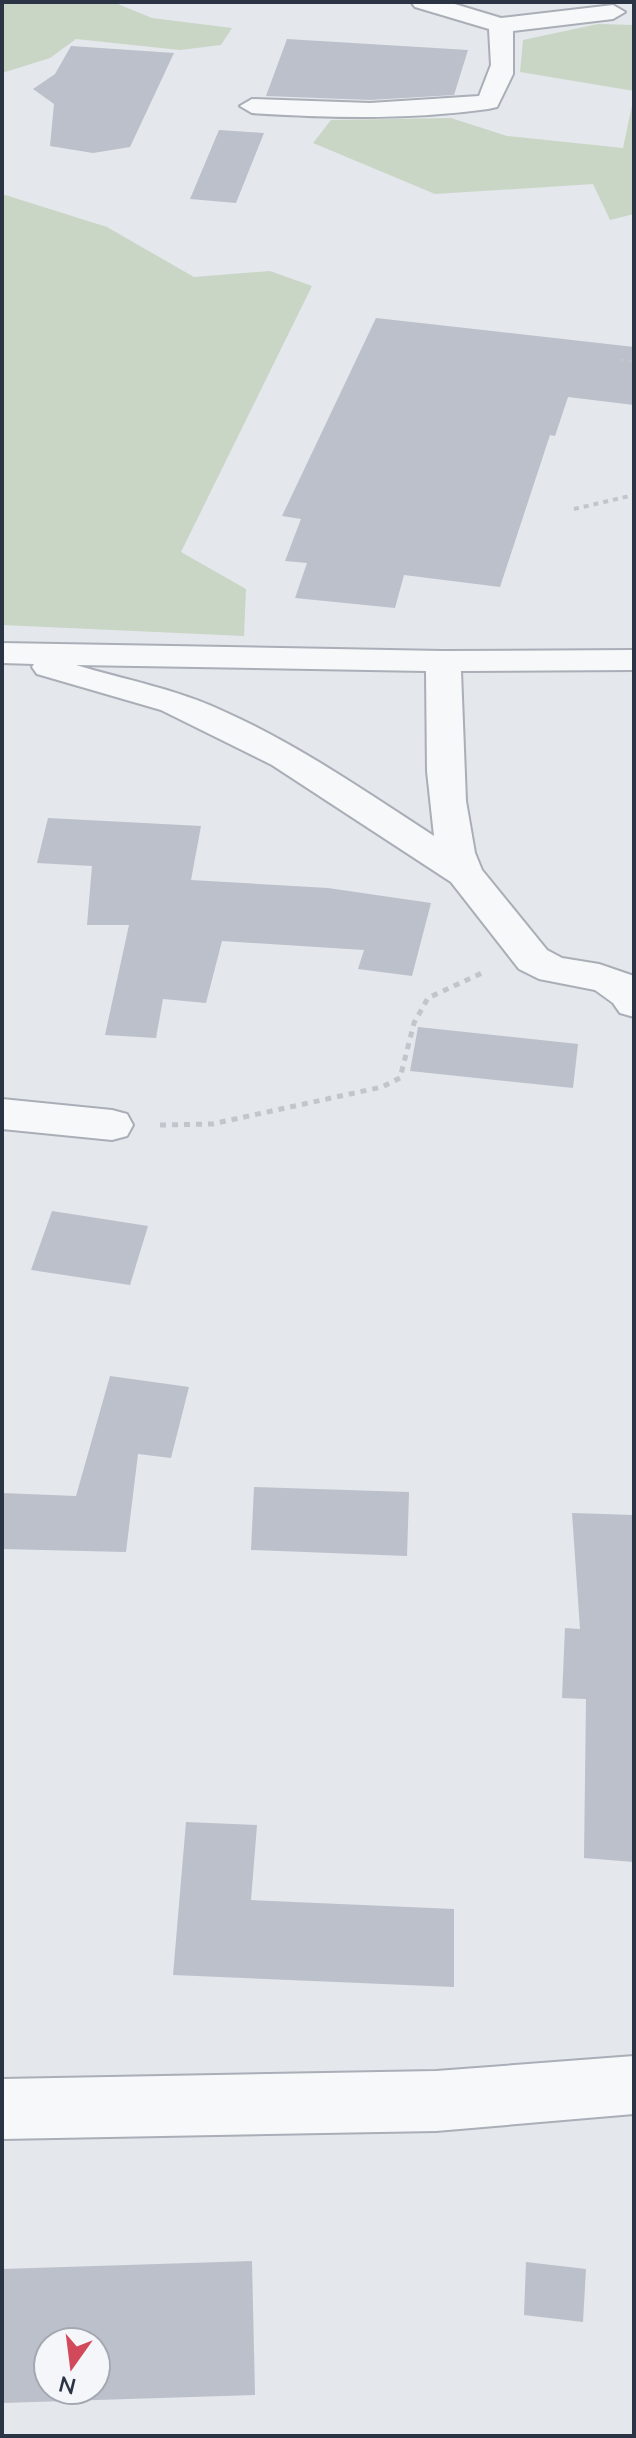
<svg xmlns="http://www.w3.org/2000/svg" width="636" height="2438" font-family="Mulish,sans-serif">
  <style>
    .green { fill: #c9d6c5 }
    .building { fill: #bbc0ca; fill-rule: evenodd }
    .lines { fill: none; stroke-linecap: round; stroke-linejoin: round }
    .street-casing { stroke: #a9aeb7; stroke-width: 4 }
    .path-far2 { stroke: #c2c5cb; stroke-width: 3; stroke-dasharray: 4 4; stroke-linecap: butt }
    .path-far1 { stroke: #c2c5cb; stroke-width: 4; stroke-dasharray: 5 5; stroke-linecap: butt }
    .path { stroke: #c2c5cb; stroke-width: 5; stroke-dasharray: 6 6; stroke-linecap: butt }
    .street { fill: #f7f8fa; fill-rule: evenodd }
  </style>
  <rect width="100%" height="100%" fill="#e4e7ec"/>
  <g class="green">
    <path d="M2,2H113L152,18L232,28L221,45L180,50L76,39L50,58L2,73Z"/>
    <path d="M598,24L634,25V91L520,72L523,40Z"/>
    <path d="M634,96V214L610,220L593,184L435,194L313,143L331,120L451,118L507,136L623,148Z"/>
    <path d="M2,194L107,227L194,277L270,271L312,286L181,552L246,589L244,636L2,625Z"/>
  </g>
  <g class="building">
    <path d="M287,39L468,50L454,95L370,100L266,96Z"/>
    <path d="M71,46L174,53L130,147L93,153L50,146L54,104L33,89L55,74Z"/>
    <path d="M219,130L264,133L236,203L190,199Z"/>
    <path d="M376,318L634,347V405L568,397L555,436L550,435L500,587L404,575L395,608L295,598L307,563L285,561L301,519L282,516Z"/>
    <path d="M48,818L201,826L191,880L328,888L431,903L412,976L358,969L364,950L222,941L206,1003L163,999L156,1038L105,1035L129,925H87L92,866L37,863Z"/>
    <path d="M418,1027L578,1044L573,1088L410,1071Z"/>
    <path d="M52,1211L148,1226L130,1285L31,1270Z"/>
    <path d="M110,1376L189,1387L171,1458L138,1454L126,1552L2,1549V1493L76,1496Z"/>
    <path d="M254,1487L409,1492L407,1556L251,1550Z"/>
    <path d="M572,1513L634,1515V1862L584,1858L586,1699L562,1698L565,1628L580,1629Z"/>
    <path d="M186,1822L257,1825L251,1900L454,1909V1987L173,1975Z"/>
    <path d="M252,2261L255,2395L2,2403V2269ZM48,2342H96V2390H48Z"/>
    <path d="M526,2262L586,2269L583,2322L524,2315Z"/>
  </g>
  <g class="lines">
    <g class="street-casing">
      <g id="street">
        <path d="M411,2H448L501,18L613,5L625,12L613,19L513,31V74L497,107L488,109C409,120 331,118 252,113L240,106L252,99L370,103L479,96L491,65L489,29L415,7Z"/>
        <path d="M2,643L443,651L634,650V670L461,671L466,801L475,853L482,870L547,950L562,958L599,964L634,976V1017L620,1013L613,1003L595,990L539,979L519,969L451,882L272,765L161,710L37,674L32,667L34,664L2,663ZM76,665L426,671L427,771L434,836C365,791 297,744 223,711C176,689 126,680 76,665Z"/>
        <path d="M2,1099L112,1110L127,1114L133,1125L127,1136L112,1140L2,1129Z"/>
        <path d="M634,2056V2114L436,2131L2,2139V2079L436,2071Z"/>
      </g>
    </g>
    <path class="path-far2" d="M620,360L634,362"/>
    <path class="path-far1" d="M574,509L634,495"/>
    <path class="path" d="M160,1125L212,1124L382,1087L400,1078L414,1023L428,998L484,972"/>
    <use href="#street" class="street"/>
  </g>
  <rect width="636" height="2438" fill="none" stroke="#2b3445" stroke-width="8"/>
  <g transform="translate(72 2366) rotate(194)"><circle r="38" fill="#f4f6f9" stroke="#a4a8b1" stroke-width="2"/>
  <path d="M0-6L14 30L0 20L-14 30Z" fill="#d1495b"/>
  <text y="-12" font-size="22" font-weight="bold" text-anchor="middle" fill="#2b3445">N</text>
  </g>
</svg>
